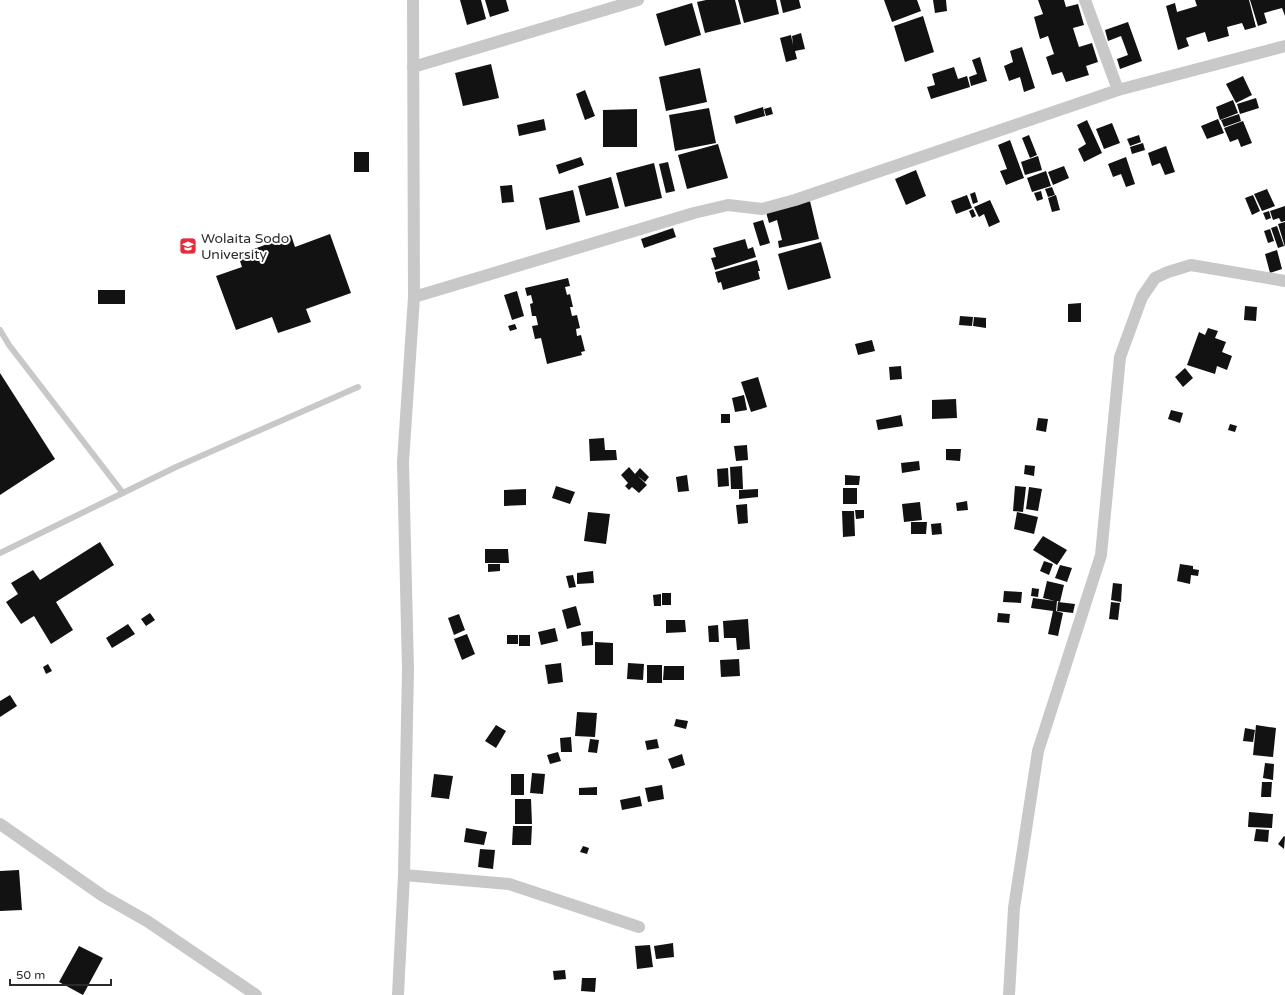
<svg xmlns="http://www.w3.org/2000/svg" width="1285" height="995" font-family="'Varela Round',sans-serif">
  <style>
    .building { fill: #121212 }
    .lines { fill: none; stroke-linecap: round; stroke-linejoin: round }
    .service { stroke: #c8c8c8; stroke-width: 6 }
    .minor { stroke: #c8c8c8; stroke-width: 12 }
    .labels { text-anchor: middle; stroke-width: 4; stroke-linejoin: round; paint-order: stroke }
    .poi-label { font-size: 14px; fill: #2b2b2b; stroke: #fff; text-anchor: start }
  </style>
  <rect width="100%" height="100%" fill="#fff"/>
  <g class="building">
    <path d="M460,0H481L486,19L467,25Z"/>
    <path d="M485,0H506L509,11L490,17Z"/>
    <path d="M706,0H735L741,24L705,33L697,2Z"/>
    <path d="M738,0H776L779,14L744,23Z"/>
    <path d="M780,0H799L801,8L783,13Z"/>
    <path d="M884,0H917L921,11L892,22Z"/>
    <path d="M933,0H946L947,11L935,13Z"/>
    <path d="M1038,0H1064L1066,7L1078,4L1084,25L1073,28L1079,47L1092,43L1098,62L1086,66L1089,75L1066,82L1062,72L1052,75L1046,57L1054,54L1048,36L1040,39L1034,17L1043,14Z"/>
    <path d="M1195,0H1249L1256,27L1245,30L1242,23L1227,27L1229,36L1208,42L1205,32L1186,38L1189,46L1178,50L1166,6L1175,3L1177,12L1197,6Z"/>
    <path d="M1250,0H1285V16L1282,8L1264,13L1267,23L1258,26Z"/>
    <path d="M692,3L701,35L665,46L656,14Z"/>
    <path d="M923,16L934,52L905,62L894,26Z"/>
    <path d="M1128,22L1142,61L1120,69L1117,59L1128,55L1121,36L1108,41L1105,30Z"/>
    <path d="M801,33L805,49L795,51L797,59L786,62L780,38L791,35L793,45L792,36Z"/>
    <path d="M1022,47L1035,88L1024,92L1020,77L1009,81L1004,66L1013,62L1010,51Z"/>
    <path d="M980,57L987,81L971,86L969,77L977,74L972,60Z"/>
    <path d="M491,64L499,98L463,106L455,73Z"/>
    <path d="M954,67L958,79L967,76L970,87L931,99L927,87L935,85L932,74Z"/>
    <path d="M700,68L707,102L666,111L659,77Z"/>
    <path d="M1243,76L1252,95L1236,103L1226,84Z"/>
    <path d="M585,90L595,116L585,120L576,94Z"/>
    <path d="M1256,98L1259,108L1240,114L1237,104Z"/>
    <path d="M1233,100L1238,113L1220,120L1216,107Z"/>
    <path d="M763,107L765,116L736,124L734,116Z"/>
    <path d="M771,107L773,114L766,116L764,109Z"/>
    <path d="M709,108L716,143L675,151L669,115Z"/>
    <path d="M637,109V147H603V110Z"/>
    <path d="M1239,114L1241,121L1224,127L1221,120Z"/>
    <path d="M544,119L546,130L519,136L517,125Z"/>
    <path d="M1218,119L1224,133L1207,139L1201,126Z"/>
    <path d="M1087,120L1102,153L1084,162L1078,149L1086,144L1077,125Z"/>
    <path d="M1243,121L1252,143L1241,147L1238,139L1230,142L1224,128Z"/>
    <path d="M1112,123L1120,143L1104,149L1096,129Z"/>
    <path d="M1029,135L1037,155L1030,158L1022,138Z"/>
    <path d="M1139,135L1141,142L1130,146L1127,139Z"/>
    <path d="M1010,140L1024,178L1006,185L1000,171L1007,169L998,145Z"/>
    <path d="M1143,143L1145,150L1132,154L1130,147Z"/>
    <path d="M718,144L728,178L687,189L678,155Z"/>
    <path d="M1166,146L1175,172L1165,175L1160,163L1152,166L1148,153Z"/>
    <rect x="354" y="152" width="15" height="20"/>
    <path d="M1038,156L1042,170L1025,175L1021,162Z"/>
    <path d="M581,157L584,165L559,174L556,165Z"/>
    <path d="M1126,157L1135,184L1126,187L1121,174L1113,177L1108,164Z"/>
    <path d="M668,162L675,191L666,193L659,164Z"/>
    <path d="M654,163L662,198L625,207L616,173Z"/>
    <path d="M1064,166L1069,178L1053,185L1048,172Z"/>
    <path d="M916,170L926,196L906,205L895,179Z"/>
    <path d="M1046,171L1051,186L1032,192L1027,178Z"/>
    <path d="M611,177L619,208L586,216L578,186Z"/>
    <path d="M512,185L514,202L502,203L500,186Z"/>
    <path d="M1052,187L1055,195L1048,197L1045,189Z"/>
    <path d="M1267,189L1275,206L1262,211L1254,194Z"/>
    <path d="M573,190L580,222L546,230L539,198Z"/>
    <path d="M1041,191L1043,199L1037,201L1034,193Z"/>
    <path d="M975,192L978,202L973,204L970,194Z"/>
    <path d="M967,195L972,208L956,214L951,201Z"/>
    <path d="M1056,195L1060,210L1052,212L1048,198Z"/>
    <path d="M1253,195L1260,211L1252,215L1245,198Z"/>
    <path d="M990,200L1000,222L989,227L984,214L979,217L974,207Z"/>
    <path d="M810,201L819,239L779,248L778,241L782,240L777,220L769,223L766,212Z"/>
    <path d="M1285,206V221L1281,222L1279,218L1273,220L1270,211Z"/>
    <path d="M973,209L976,216L972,218L969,211Z"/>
    <path d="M1269,211L1271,218L1266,220L1263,213Z"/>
    <path d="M763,220L770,243L760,246L753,223Z"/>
    <path d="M1285,222V247L1278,224Z"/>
    <path d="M1277,226L1284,246L1278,248L1271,228Z"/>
    <path d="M673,228L676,237L644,248L641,239Z"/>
    <path d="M1270,229L1274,241L1268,243L1264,231Z"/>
    <path d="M330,234L351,293L306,309L311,322L278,333L272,317L236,330L216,276L242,267L238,255L291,235L295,247Z"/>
    <path d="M745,239L748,249L753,247L756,257L715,270L711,258L716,257L713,248Z"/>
    <path d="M821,242L831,278L788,290L778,254Z"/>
    <path d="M1277,250L1282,269L1270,273L1265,254Z"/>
    <path d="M757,260L760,271H758L760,279L723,290L721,282L718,283L715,272Z"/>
    <path d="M568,278L570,286L565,287L567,295L570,294L573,307H570L572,316L577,315L580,328L576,329L577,336L581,335L585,351L581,352L582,355L547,364L541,338L535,339L532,326L538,325L536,316H532L530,304L533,303L531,295L527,296L525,288Z"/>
    <rect x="98" y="290" width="27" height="14"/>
    <path d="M517,291L524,316L512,320L504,295Z"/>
    <path d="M1081,303V322H1068V304Z"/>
    <path d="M1245,306L1257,307L1256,321L1244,320Z"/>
    <path d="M960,316L973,317L972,326L959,325Z"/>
    <path d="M974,317L986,318V328L973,326Z"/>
    <path d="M515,324L517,329L510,331L508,326Z"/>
    <path d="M1208,328L1218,331L1215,338L1226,342L1222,352L1232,356L1227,370L1217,366L1215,374L1187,365L1199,332L1205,335Z"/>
    <path d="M872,340L875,351L858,355L855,344Z"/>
    <path d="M901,366L902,379L890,380L889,367Z"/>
    <path d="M1185,368L1193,378L1183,387L1175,377Z"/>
    <path d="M0,373L55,459L0,495Z"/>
    <path d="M758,377L767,407L751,412L741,382Z"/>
    <path d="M744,395L747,410L735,412L732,398Z"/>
    <path d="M956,399L957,418L932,419V400Z"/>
    <path d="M1171,410L1183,413L1180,423L1168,419Z"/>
    <rect x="721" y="414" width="9" height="9"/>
    <path d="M901,415L903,426L878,430L876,420Z"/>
    <path d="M1038,418L1048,419L1046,432L1036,430Z"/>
    <path d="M1230,424L1237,426L1235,432L1228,430Z"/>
    <path d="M604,438L605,450H616L617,460L590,461L589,439Z"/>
    <path d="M747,445L748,460L736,461L734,446Z"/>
    <path d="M946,449H961L960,461L946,460Z"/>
    <path d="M919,461L920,470L902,473L901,463Z"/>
    <path d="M1025,465L1035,466L1034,476L1024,474Z"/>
    <path d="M742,466L743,489H731L730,467Z"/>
    <path d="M629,467L635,474L640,468L649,477L645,482L638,476L647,485L639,493L632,487L629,490L625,486L628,483L621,475Z"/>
    <path d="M728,468L729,486L718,487L717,469Z"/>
    <path d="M687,475L689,491L678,492L676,477Z"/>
    <path d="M845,475L860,476L859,485H845Z"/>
    <path d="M556,486L575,492L570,504L552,498Z"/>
    <path d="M1015,486L1026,487L1023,512L1013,511Z"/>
    <path d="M1029,487L1042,489L1038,511L1026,509Z"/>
    <rect x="843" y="488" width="14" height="16"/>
    <path d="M526,489V505L504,506V490Z"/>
    <path d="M758,489V497L739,499V490Z"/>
    <path d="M967,501L968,510L957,511L956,503Z"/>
    <path d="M920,502L922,520L904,522L902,504Z"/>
    <path d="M747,504L748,523L738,524L736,505Z"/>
    <path d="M855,510H864V518L856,519Z"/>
    <path d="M842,511H854L855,536L843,537Z"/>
    <path d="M588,512L610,514L606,544L584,541Z"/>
    <path d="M1017,512L1038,517L1034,534L1014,529Z"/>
    <path d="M911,522H927L926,534H911Z"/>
    <path d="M941,523L942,534L932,535L931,524Z"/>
    <path d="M1043,536L1067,550L1057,565L1033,550Z"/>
    <path d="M100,542L114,565L56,602L73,630L51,644L34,616L21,624L6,602L18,594L11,583L33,570L40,580Z"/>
    <path d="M485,549H508L509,563H485Z"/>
    <path d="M1044,561L1053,564L1049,575L1040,571Z"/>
    <path d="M488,564H500V571L488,572Z"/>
    <path d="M1180,564L1193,566V569L1199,570L1198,576L1191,575L1190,584L1177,581Z"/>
    <path d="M1060,565L1072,568L1067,582L1055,578Z"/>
    <path d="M593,571L594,583L577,584V573Z"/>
    <path d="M573,575L576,587L569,588L566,576Z"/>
    <path d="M1047,581L1064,585L1060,602L1057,601L1056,611L1063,613L1058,636L1048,634L1053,611L1031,608L1033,598L1055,601L1043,598Z"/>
    <path d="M1113,583L1122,584L1121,602L1111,600Z"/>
    <path d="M1032,588L1039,589L1038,597L1031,596Z"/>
    <path d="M1004,591L1022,592L1021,603L1003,602Z"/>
    <rect x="662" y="593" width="9" height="12"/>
    <path d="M661,594V606H654L653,595Z"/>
    <path d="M1058,602L1075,604L1073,613L1057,611Z"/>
    <path d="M1111,602L1120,603L1118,620L1109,619Z"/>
    <path d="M576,606L581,625L567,629L562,610Z"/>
    <path d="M150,613L155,620L146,626L141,619Z"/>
    <path d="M998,613L1010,614L1009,623L997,622Z"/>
    <path d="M459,614L465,630L454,635L448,618Z"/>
    <path d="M748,619L750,649L737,650L736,638H724L723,621Z"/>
    <path d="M666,620H685L686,632L666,633Z"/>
    <path d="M128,624L135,634L112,648L106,638Z"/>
    <path d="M718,625L719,642H709L708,626Z"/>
    <path d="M555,628L558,641L541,645L538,632Z"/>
    <path d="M593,631V645L582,646L581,632Z"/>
    <path d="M467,634L475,654L462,660L454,639Z"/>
    <rect x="507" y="635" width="11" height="9"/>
    <rect x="519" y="635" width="11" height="11"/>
    <path d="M595,642L613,643V665H595Z"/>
    <path d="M739,659L740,676L721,677L720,660Z"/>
    <path d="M561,663L563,682L548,684L545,665Z"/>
    <path d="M628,663L644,664L643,680L627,679Z"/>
    <path d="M48,664L52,671L46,674L43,667Z"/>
    <rect x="647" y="665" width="15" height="18"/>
    <path d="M664,666H684V680H663Z"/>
    <path d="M10,695L17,706L0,717V701Z"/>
    <path d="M577,712L597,713L595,737L575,736Z"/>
    <path d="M676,719L688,721L686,729L674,726Z"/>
    <path d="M496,725L506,731L496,748L485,741Z"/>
    <path d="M1256,725L1276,728L1273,757L1253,755Z"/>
    <path d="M1245,728L1255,730L1253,742L1243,741Z"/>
    <path d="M571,737L572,752H561L560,738Z"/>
    <path d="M590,739L599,740L597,753L588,752Z"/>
    <path d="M657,739L659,748L647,750L645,741Z"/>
    <path d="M558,752L561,761L550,764L547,755Z"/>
    <path d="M682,754L685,765L672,769L668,759Z"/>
    <path d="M1265,763L1274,764L1273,780L1263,778Z"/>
    <path d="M532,773L545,774L543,794L530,793Z"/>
    <path d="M434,774L453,776L449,799L431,797Z"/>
    <rect x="511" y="774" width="13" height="21"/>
    <path d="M1262,782H1272L1271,797H1261Z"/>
    <path d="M662,785L664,799L648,802L645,788Z"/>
    <path d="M597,787V795H579V788Z"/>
    <path d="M640,796L642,806L622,810L620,800Z"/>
    <path d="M515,799H531L532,824H515Z"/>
    <path d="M1249,812L1273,814L1272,828L1248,827Z"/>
    <path d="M513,826H532L531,845H512Z"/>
    <path d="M466,828L487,832L484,845L464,842Z"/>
    <path d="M1256,829L1269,830L1268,842L1254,841Z"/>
    <path d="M1284,836L1285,837L1284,849L1278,844Z"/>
    <path d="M583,846L589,848L587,854L580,852Z"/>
    <path d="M480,849L495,850L493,869L478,867Z"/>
    <path d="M19,870L22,910L0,911V871Z"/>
    <path d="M673,943L674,957L656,959L654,946Z"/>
    <path d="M650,945L653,967L637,969L635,946Z"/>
    <path d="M79,946L103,958L83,995L59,982Z"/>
    <path d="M565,970L566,979L554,980L553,971Z"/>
    <path d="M582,978H596L595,992L581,991Z"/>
  </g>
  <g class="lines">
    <g class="service">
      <path d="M0,330L9,345L123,493"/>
      <path d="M0,553L176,467L358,387"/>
    </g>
    <g class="minor">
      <path d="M1085,0L1118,90"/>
      <path d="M413,67L638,0"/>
      <path d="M414,297L694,213L728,205L762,209L795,200L1118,90L1285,46"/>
      <path d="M0,824L103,896L147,921L256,995"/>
      <path d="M404,875L509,884L639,927"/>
      <path d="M398,995L404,875L408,669L403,462L414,297L413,0"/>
      <path d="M1009,995L1014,908L1038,751L1101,555L1120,357L1142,297L1155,278L1168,272L1191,265L1285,281"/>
    </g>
  </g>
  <defs>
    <g id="university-square" transform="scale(0.9)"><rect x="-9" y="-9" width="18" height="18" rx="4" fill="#e32d3c" stroke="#fff"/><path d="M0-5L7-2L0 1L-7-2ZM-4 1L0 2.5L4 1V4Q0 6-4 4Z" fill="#fff"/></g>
  </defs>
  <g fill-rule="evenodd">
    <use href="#university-square" x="188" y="246"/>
  </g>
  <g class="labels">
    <g class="poi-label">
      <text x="201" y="243">Wolaita Sodo<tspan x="201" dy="16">University</tspan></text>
    </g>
  </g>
  <path d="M10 979v6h101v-6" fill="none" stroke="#2b2b2b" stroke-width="2"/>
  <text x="16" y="979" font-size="12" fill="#2b2b2b" stroke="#ffffff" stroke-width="3" paint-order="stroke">50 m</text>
</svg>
